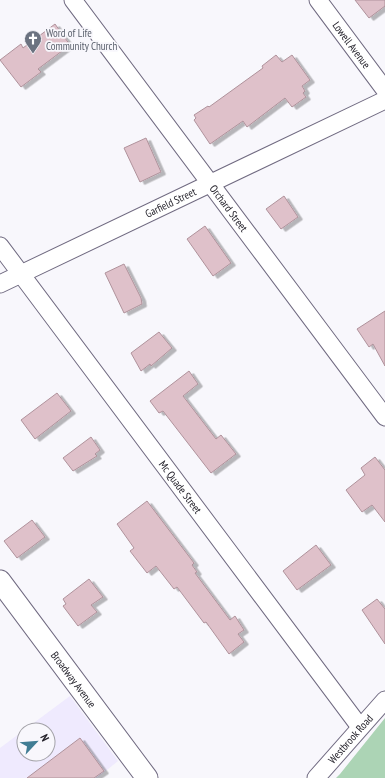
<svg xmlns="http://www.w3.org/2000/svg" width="385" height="778" font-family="'PT Sans Narrow',sans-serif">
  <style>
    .built { fill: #efeafe; fill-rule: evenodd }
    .green { fill: #acd4b5 }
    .building { fill: #dfc1ca; stroke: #af929b; filter: url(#shadow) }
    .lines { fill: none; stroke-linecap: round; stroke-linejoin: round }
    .minor-casing { stroke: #706a81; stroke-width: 19 }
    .tertiary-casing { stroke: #706a81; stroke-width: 23 }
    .minor { stroke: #fff; stroke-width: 17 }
    .tertiary { stroke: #fff; stroke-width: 21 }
    .labels { text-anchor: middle; stroke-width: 3.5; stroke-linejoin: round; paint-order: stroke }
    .worship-label { font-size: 11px; fill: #5b616d; stroke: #f8f7fc; text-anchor: start }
    .street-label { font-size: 11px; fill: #24222b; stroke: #f8f7fc }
  </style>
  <defs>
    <filter id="shadow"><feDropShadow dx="4.5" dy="2.5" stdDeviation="0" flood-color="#0004"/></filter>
  </defs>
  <rect width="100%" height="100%" fill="#f8f7fc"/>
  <path class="built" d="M70,696L118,761L97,778H0V748ZM24,730H48V754H24Z"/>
  <path class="green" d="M385,718V778H336L340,774Z"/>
  <g class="building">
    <path d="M355,0H385V6L369,18Z"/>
    <path d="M55,24L70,45L38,69L41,72L21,87L0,60L21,44L23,48Z"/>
    <path d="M276,55L282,62L292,55L310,80L302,86L305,91L303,93L306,97L292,107L285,98L247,127L243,121L210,144L194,120L196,118L194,115L208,106L209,107L263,68L262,66Z"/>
    <path d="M146,138L161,172L140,182L124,148Z"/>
    <path d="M284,196L298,217L281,229L266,209Z"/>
    <path d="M205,226L231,263L213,276L187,239Z"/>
    <path d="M124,264L141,298L142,304L124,313L105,273Z"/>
    <path d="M385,311V366L373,344L369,347L357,329Z"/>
    <path d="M159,332L172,348L151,366L150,364L141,371L131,353Z"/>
    <path d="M189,371L198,384L183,396L216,439L221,435L236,454L211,473L163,411L159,413L150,401Z"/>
    <path d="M57,393L71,411L35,439L21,420Z"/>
    <path d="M91,437L100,450L95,454L97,456L73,471L63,458Z"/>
    <path d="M375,457L385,470V522L372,505L362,512L346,490L365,475L361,468Z"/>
    <path d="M147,501L194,563L192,565L197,572L195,573L230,620L235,616L244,630L238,634L244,642L229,654L206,622L204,623L177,587L174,589L156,566L147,573L130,551L134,548L117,524Z"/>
    <path d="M32,520L45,537L17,558L4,541Z"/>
    <path d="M316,545L331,565L297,590L283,571Z"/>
    <path d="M89,579L103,597L91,605L97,612L78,626L63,606L66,604L63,599Z"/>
    <path d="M377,599L385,609V644L362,610Z"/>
    <path d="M80,738L104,771L94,778H27Z"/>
  </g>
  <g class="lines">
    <g class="minor-casing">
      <g id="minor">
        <path id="s1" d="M73,0L385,417"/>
        <path id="s2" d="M318,0L385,90"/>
        <path id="s3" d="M0,246L360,727"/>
        <path id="s4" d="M0,284L385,100"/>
        <path id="s5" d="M316,778L385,700"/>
      </g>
    </g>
    <g class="tertiary-casing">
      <g id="tertiary">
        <path id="s6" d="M0,581L147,778"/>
      </g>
    </g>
    <use href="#minor" class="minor"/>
    <use href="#tertiary" class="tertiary"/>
  </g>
  <defs>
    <g id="church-pin" transform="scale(0.9)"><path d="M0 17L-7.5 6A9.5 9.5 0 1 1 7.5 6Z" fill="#6b7280" stroke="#f8f7fc"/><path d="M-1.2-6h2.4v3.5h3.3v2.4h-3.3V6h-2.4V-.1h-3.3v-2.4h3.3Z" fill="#fff"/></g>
  </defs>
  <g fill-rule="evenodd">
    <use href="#church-pin" x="33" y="39"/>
  </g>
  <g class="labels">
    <g class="worship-label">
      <text x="46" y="37">Word of Life<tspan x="46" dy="13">Community Church</tspan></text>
    </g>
    <g class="street-label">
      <text dy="4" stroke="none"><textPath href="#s2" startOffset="56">Lowell Avenue</textPath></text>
      <text dy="4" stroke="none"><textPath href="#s4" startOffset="189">Garfield Street</textPath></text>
      <text dy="4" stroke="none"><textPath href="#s1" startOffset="260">Orchard Street</textPath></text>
      <text dy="4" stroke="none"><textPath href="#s3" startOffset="301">Mc Quade Street</textPath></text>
      <text dy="4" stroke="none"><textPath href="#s6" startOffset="123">Broadway Avenue</textPath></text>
      <text dy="4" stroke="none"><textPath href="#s5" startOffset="52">Westbrook Road</textPath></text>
    </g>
  </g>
  <g transform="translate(36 742) rotate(64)"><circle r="19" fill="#f8f7fc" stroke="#a3a2a8"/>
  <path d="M0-3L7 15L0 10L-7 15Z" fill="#407d94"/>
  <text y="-6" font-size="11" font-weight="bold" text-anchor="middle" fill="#24222b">N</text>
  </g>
</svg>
